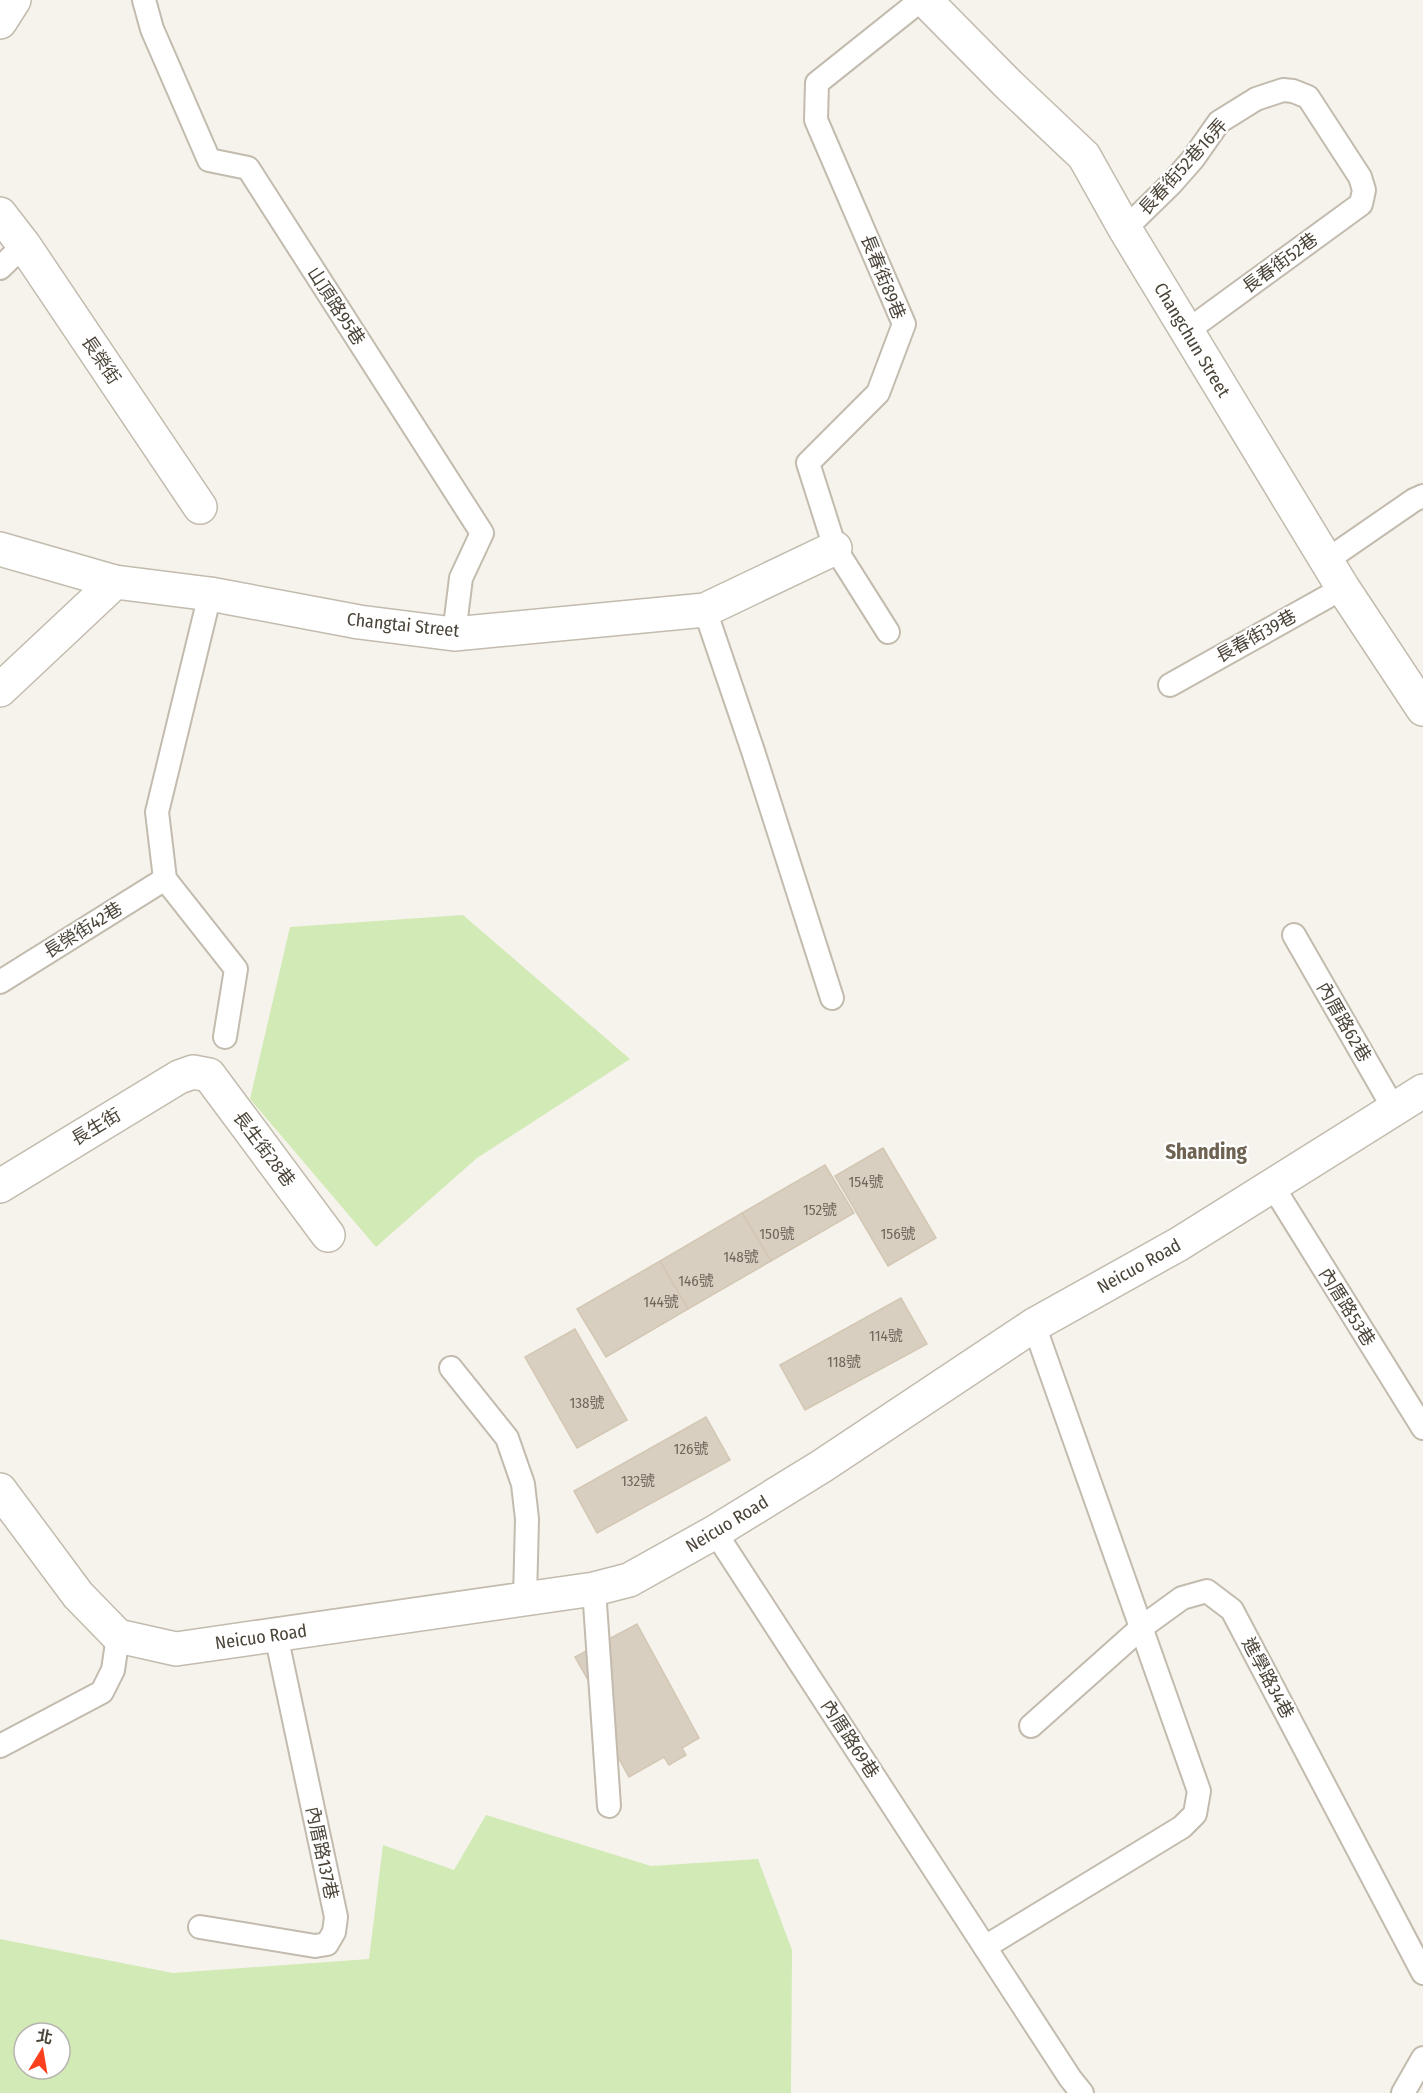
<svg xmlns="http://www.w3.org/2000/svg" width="1423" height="2093" font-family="'Fira Sans Condensed','Noto Sans TC',sans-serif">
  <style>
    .green { fill: #d2eab5; fill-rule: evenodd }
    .building { fill: #d8cfc1; stroke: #d3c7b4; stroke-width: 1.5 }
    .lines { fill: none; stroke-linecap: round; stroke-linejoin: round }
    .service-casing { stroke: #c2bbae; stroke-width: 26 }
    .minor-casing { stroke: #c2bbae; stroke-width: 36 }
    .service { stroke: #fff; stroke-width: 22 }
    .minor { stroke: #fff; stroke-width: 33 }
    .labels { text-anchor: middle; stroke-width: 4.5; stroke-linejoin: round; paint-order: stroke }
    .number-label { font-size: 15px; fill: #6e675b }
    .street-label { font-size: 18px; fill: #4b4439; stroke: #fff }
    .quarter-label { font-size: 21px; font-weight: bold; fill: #6e6250; stroke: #fff }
  </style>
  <rect width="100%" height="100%" fill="#f6f3ec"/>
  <g class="green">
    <path d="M463,915L630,1059L477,1158L376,1247L250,1099L290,927Z"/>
    <path d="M486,1815L651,1866L758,1859L792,1950L791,2093H0V1939L173,1973L369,1959L383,1845L454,1870ZM24,2033H60V2069H24Z"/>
  </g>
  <g class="building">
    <path d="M883,1148L936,1238L888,1266L835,1176Z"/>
    <path d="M825,1165L854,1213L771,1261L742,1213Z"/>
    <path d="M742,1213L771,1261L688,1309L660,1261Z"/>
    <path d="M660,1261L688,1309L606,1357L577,1309Z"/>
    <path d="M901,1298L927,1344L805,1410L780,1365Z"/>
    <path d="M575,1329L627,1420L577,1448L525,1357Z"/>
    <path d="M706,1417L730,1460L597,1533L574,1491Z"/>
    <path d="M637,1624L699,1738L682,1748L686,1755L669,1765L664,1757L629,1777L603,1730L613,1724L575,1657Z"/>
  </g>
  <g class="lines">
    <g class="service-casing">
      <g id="service">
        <path d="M144,0L152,29L209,160L248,168L482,533L461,578L454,634"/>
        <path d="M1125,229L1171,184L1193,159L1219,122L1256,99L1283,90L1293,91L1308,97L1360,177L1364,190L1361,204L1187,331"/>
        <path d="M0,268L24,245"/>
        <path d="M1327,560L1414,500L1423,496"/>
        <path d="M210,594L157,812L165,879L236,969L225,1037"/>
        <path d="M705,610L753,751L832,998"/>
        <path d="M888,632L835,548L808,463L878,393L904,324L816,120L817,83L921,0"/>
        <path d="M1170,685L1343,588"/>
        <path d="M1294,935L1394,1109"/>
        <path d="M0,982L165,879"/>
        <path d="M1272,1185L1423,1428"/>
        <path d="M451,1368L507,1438L523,1484L527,1519L525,1599"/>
        <path d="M715,1532L1070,2078L1082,2093"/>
        <path d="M594,1589L609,1806"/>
        <path d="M1031,1726L1142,1627L1182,1598L1207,1591L1232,1610L1423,1973"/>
        <path d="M0,1746L102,1692L113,1670L118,1636"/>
        <path d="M200,1927L315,1946L327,1944L334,1932L336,1917L276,1635"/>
        <path d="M985,1947L1182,1827L1195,1814L1199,1791L1034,1325"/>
        <path d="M1403,2093L1423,2058"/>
      </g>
    </g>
    <g class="minor-casing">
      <g id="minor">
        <path d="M925,0L1009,85L1084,156L1125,229L1343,588L1423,709"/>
        <path d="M0,22L14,0"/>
        <path d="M0,214L24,245L200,507"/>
        <path d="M0,549L115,582L210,594L359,622L454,634L705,610L835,548"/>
        <path d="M0,690L115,582"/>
        <path d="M0,1186L179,1077L193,1072L209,1075L328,1235"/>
        <path d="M0,1490L78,1595L118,1636L176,1649L594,1589L629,1580L715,1532L822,1466L1034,1325L1179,1244L1423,1091"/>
      </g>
    </g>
    <use href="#service" class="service"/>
    <use href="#minor" class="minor"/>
  </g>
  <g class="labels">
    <g class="number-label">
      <text x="866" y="1187">154號</text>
      <text x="820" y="1215">152號</text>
      <text x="777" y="1239">150號</text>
      <text x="898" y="1239">156號</text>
      <text x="741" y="1262">148號</text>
      <text x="696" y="1286">146號</text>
      <text x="661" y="1307">144號</text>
      <text x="886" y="1341">114號</text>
      <text x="844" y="1367">118號</text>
      <text x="587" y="1408">138號</text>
      <text x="691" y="1454">126號</text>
      <text x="638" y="1486">132號</text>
    </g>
    <g class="street-label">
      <text transform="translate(1183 167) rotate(-48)" y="6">長春街52巷16弄</text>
      <text transform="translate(1280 263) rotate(-36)" y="6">長春街52巷</text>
      <text transform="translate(883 277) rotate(68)" y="6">長春街89巷</text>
      <text transform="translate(336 306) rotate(57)" y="6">山頂路95巷</text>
      <text transform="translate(1192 340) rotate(59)" y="6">Changchun Street</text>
      <text transform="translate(101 360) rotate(56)" y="6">長榮街</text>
      <text transform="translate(403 625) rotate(6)" y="6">Changtai Street</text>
      <text transform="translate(1256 636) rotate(-29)" y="6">長春街39巷</text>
      <text transform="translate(83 930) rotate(-32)" y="6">長榮街42巷</text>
      <text transform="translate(1344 1022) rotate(60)" y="6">內厝路62巷</text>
      <text transform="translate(96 1127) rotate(-31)" y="6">長生街</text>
      <text transform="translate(264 1149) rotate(53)" y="6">長生街28巷</text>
      <text transform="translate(1139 1266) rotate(-29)" y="6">Neicuo Road</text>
      <text transform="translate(1347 1307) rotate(58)" y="6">內厝路53巷</text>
      <text transform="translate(727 1524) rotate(-31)" y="6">Neicuo Road</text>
      <text transform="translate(261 1637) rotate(-8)" y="6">Neicuo Road</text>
      <text transform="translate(1268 1678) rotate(62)" y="6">進學路34巷</text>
      <text transform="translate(850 1739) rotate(57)" y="6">內厝路69巷</text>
      <text transform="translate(322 1853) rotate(78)" y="6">內厝路137巷</text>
    </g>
    <g class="quarter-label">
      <text x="1206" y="1159">Shanding</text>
    </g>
  </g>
  <g transform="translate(42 2051) rotate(11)"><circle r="28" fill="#ffffff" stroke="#b7b4b0" stroke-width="1.5"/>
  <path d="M0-4.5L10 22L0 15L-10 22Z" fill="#fc3f1d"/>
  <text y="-9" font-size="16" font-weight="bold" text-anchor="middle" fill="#4b4439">北</text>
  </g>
</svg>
